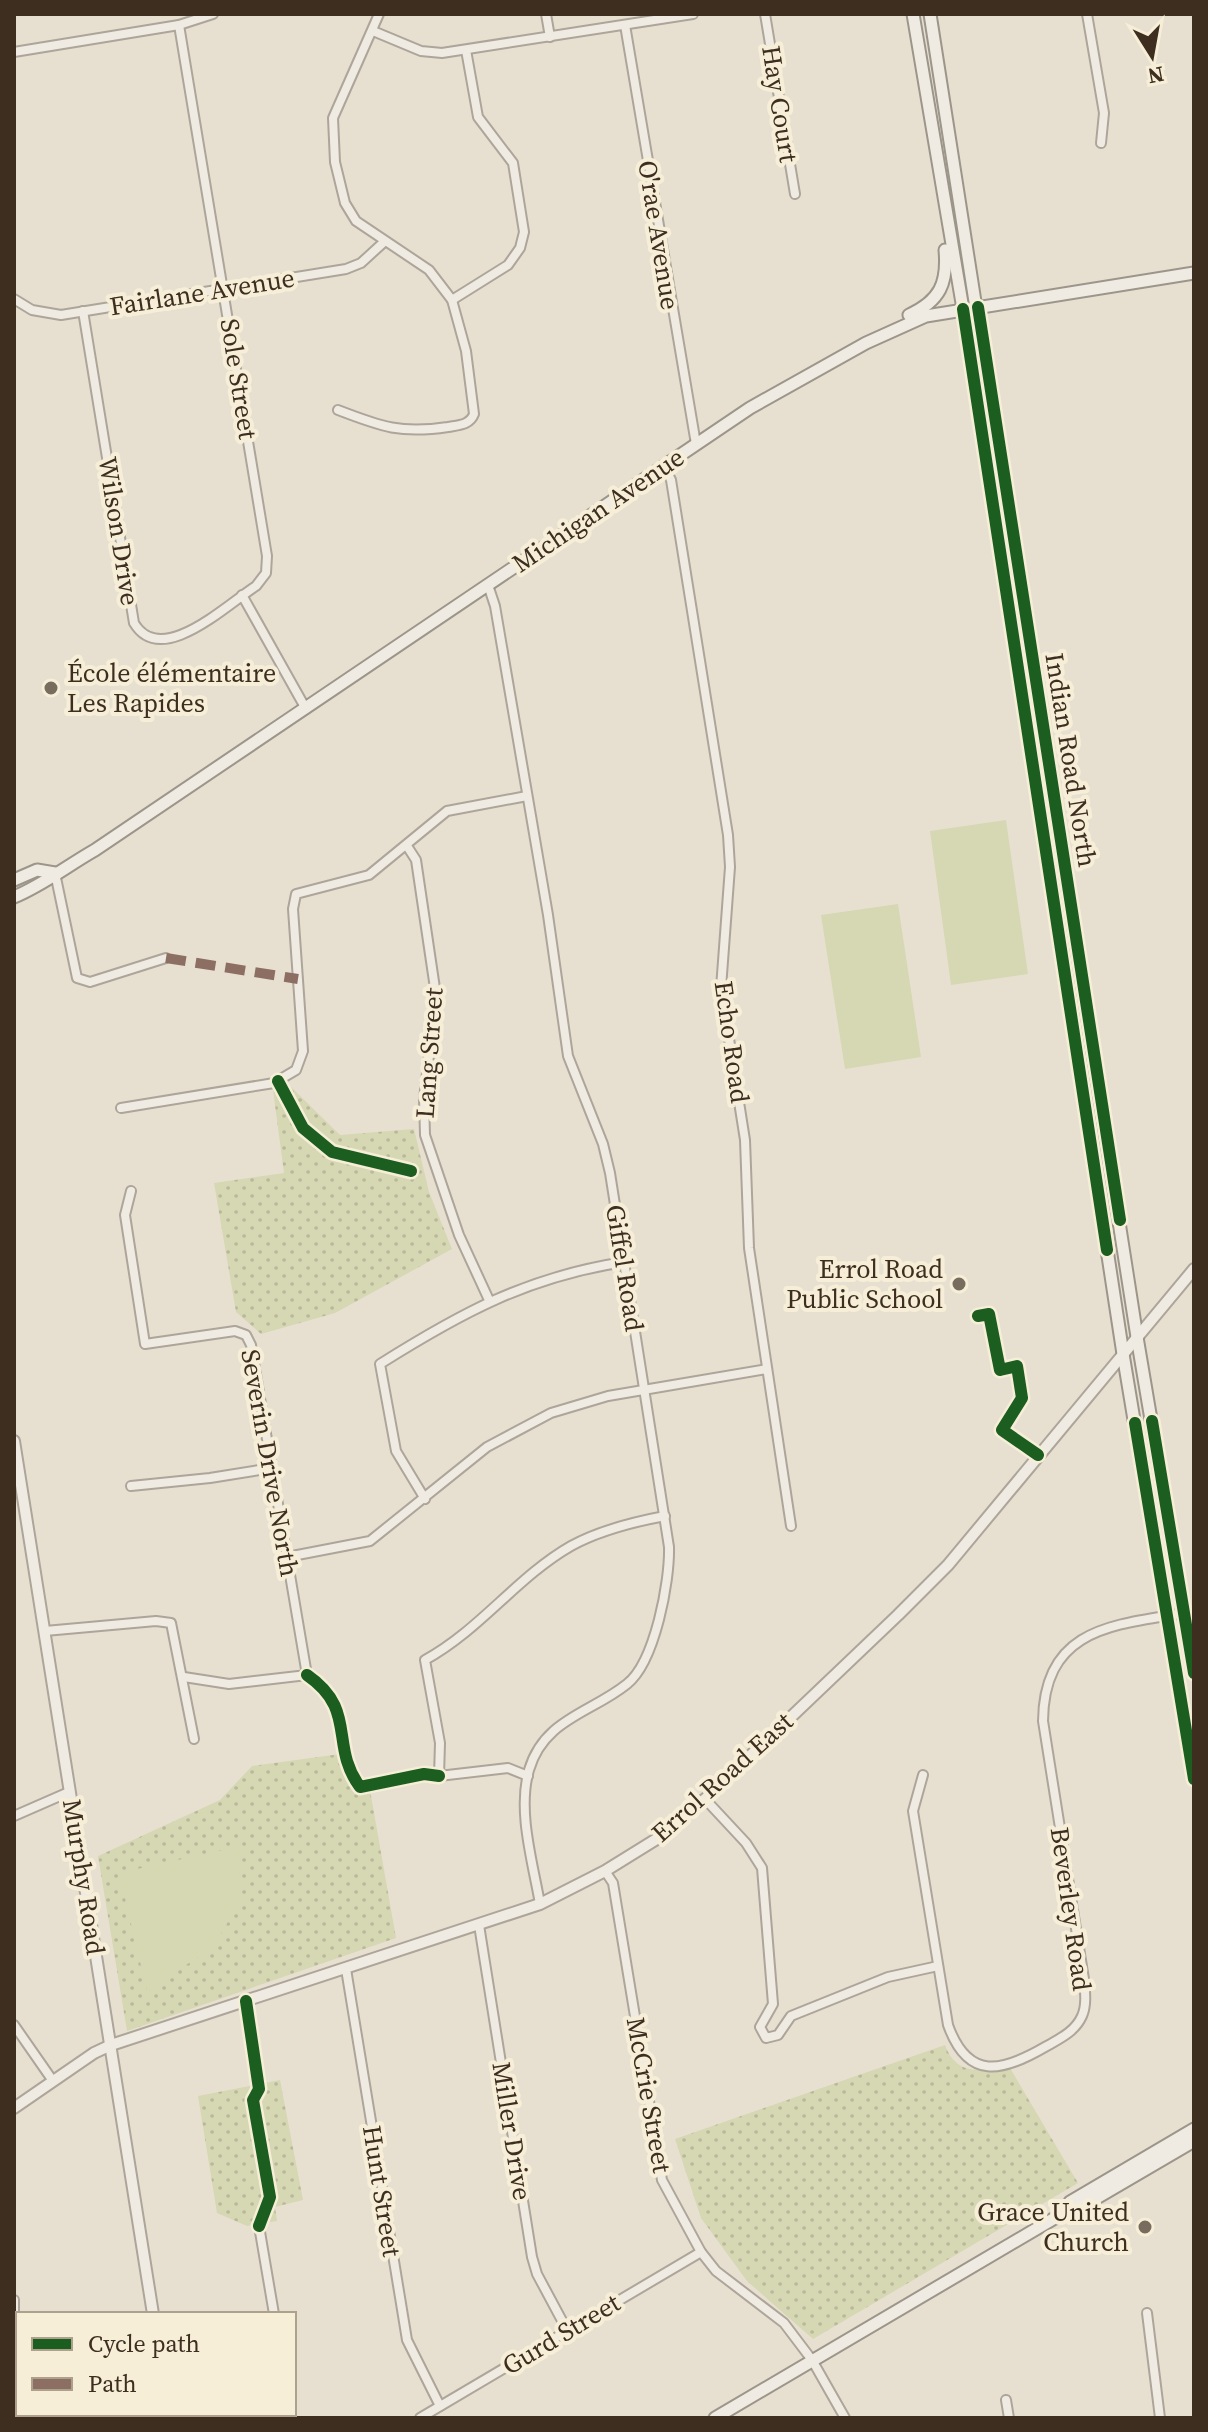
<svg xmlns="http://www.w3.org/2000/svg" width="1208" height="2432" font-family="'Source Serif 4',serif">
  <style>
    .park { fill: url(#park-dots) }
    .pitch { fill: #d6d7b3 }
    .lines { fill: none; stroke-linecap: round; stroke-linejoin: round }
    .minor-casing { stroke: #ada599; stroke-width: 12 }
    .tertiary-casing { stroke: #ada599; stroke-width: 14 }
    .secondary-casing { stroke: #9c958a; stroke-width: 15 }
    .minor { stroke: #efebe3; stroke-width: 8 }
    .tertiary { stroke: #efebe3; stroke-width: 10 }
    .secondary { stroke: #efebe3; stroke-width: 11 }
    .quiet { stroke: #8d6e63; stroke-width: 10; stroke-dasharray: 20 10; stroke-linecap: butt }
    .cycleway-casing { stroke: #f7eed8; stroke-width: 17 }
    .cycleway { stroke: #1b5e20; stroke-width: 12 }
    .poi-dot { fill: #786c5e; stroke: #f7eed8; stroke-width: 3 }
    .labels { text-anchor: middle; stroke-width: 8; stroke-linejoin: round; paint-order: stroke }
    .street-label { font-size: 26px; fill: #3d2e20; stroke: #f7eed8 }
    .poi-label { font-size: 26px; fill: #3d2e20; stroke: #f7eed8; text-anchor: end }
  </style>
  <defs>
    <pattern id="park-dots" width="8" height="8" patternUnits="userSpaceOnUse" patternTransform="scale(2)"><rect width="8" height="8" fill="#d6d7b3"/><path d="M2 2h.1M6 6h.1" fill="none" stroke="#b9b99a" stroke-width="1.8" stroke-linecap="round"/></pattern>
  </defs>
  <rect width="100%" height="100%" fill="#e7e0d1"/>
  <g class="park">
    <path d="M288,1084L340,1135L414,1129L429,1192L452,1249L335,1313L261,1334L236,1312L214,1183L284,1173L273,1090Z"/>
    <path d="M340,1754L370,1790L396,1938L127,2031L98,1856L220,1800L252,1766Z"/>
    <path d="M945,2045C957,2077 980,2070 1010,2068L1078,2183L813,2339L747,2281L701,2218L675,2139Z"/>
    <path d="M280,2080L303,2200L275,2207L277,2221L247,2226L217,2213L198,2096Z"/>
  </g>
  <g class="pitch">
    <path d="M1006,820L1028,974L951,985L930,831Z"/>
    <path d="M898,904L921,1057L845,1069L821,915Z"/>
    <path d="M241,1846L238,1905L213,1947L147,1991L119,1873Z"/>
  </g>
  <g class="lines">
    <g class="minor-casing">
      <g id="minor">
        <path d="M546,14L550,37"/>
        <path d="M765,14L795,194"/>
        <path d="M1087,14L1104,113L1101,143"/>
        <path d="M625,25L696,444"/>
        <path d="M373,31L421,51L442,53L693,14"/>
        <path d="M14,52L179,25L213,14"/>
        <path d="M14,299L32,310L61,315L346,269L361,263L384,242"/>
        <path d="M452,300L508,265L520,248L524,232L513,163L478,117L466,50"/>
        <path d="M83,311L134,623C161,668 225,606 256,586L266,573L267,556L179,25"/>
        <path d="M338,410C382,427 401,434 448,427C459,425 470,425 474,414L466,351L452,300L429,270L356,221L345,203L335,162L333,118L379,14"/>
        <path d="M664,466L671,480L728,835L730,867L721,988L745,1140L749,1248L791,1526"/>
        <path d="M488,585L495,606L548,915L568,1056L603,1144L610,1173L669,1547C670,1581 655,1662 627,1684C591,1713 544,1719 529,1770C517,1811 533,1863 540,1904"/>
        <path d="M242,595L306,709"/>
        <path d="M407,846L416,860L436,995L424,1099L425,1135L459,1235L489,1300"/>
        <path d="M55,873L77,978L90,982L166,958"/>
        <path d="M121,1108L274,1083L296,1070L303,1051L293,909L296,894L369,875L447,811L527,796"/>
        <path d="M131,1191L125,1215L145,1344L235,1331L246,1335L251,1345L307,1675L229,1684L184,1677"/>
        <path d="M131,1486L210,1478L272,1468"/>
        <path d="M425,1499L396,1451L380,1364C461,1313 527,1277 624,1262"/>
        <path d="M287,1557L370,1541L487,1447L551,1413L608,1396L767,1369"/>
        <path d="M45,1631L156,1621L171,1623L194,1739"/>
        <path d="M923,1775L913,1811L948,2025C968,2081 1002,2072 1045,2047C1059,2039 1075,2032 1082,2016C1087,2005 1085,1991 1084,1979L1043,1721C1044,1628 1113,1625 1184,1613"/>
        <path d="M528,1776L508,1768L439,1776L440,1743L425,1660C480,1630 517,1577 571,1546C600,1530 633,1522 665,1516"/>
        <path d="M705,1799L746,1843L762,1868L773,2004L760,2027L766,2038L778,2035L791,2016L888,1977L938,1966"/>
        <path d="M14,1816L69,1792"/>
        <path d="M605,1871L613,1883L662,2180L701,2252L716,2271L784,2323L812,2360L845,2418"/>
        <path d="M479,1925L532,2257L537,2274L567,2330"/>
        <path d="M346,1969L407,2340L440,2406"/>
        <path d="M14,2025L53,2081"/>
        <path d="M259,2226L274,2314"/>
        <path d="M14,2300V2311"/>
        <path d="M1147,2313L1160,2418"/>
        <path d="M1006,2400L1009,2418"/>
        <path d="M291,2414V2418"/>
        <path d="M420,2418L701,2252"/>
      </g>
    </g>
    <g class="tertiary-casing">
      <g id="tertiary">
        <path d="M14,1441L153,2314"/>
        <path d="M14,2108L94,2053L111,2045L540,1904L605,1871L655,1840L705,1799L898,1615L948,1565L1194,1269"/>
        <path d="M169,2414V2418"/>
      </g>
    </g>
    <g class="secondary-casing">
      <g id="secondary">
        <path d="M913,14L963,309L1123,1354L1194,1779"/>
        <path d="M930,14L1137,1337L1194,1673"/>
        <path d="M909,315C940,301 948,283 945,250"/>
        <path d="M14,880L37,870L55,873"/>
        <path d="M14,897C43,885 67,866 95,850L750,408L866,343L926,316L1194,273"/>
        <path d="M1065,2212L1070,2202L1194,2129"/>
        <path d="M715,2418L1065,2212L1076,2210L1194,2141"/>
      </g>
    </g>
    <use href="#minor" class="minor"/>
    <use href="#tertiary" class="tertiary"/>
    <use href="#secondary" class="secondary"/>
    <path class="quiet" d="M166,958L298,979"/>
    <g class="cycleway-casing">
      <g id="cycleway">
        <path d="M978,307L1120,1220"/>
        <path d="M963,309L1107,1250"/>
        <path d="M278,1081L303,1128L332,1152L411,1171"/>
        <path d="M978,1316L989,1314L1000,1370L1017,1366L1022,1398L1002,1430L1038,1455"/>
        <path d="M1152,1421L1194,1673"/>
        <path d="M1135,1423L1194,1779"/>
        <path d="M307,1675C358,1710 329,1745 360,1787L424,1774L439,1776"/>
        <path d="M246,2001L259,2089L253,2100L270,2197L259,2226"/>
      </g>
    </g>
    <use href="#cycleway" class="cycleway"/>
  </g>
  <g class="poi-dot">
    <circle cx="51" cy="688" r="8"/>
    <circle cx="959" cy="1284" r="8"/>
    <circle cx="1145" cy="2227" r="8"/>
  </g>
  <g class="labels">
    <g class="street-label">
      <text transform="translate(780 104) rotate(81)" y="9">Hay Court</text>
      <text transform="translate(659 235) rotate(81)" y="9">O'rae Avenue</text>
      <text transform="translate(202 292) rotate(-9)" y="9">Fairlane Avenue</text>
      <text transform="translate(239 379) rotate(81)" y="9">Sole Street</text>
      <text transform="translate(598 510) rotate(-34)" y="9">Michigan Avenue</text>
      <text transform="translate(119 531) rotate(81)" y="9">Wilson Drive</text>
      <text transform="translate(1071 760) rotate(81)" y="9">Indian Road North</text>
      <text transform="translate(732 1042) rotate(82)" y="9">Echo Road</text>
      <text transform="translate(429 1053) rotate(-86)" y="9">Lang Street</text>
      <text transform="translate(625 1268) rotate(81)" y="9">Giffel Road</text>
      <text transform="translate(270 1463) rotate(80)" y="9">Severin Drive North</text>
      <text transform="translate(722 1777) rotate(-42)" y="9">Errol Road East</text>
      <text transform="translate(84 1877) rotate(81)" y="9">Murphy Road</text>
      <text transform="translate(1071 1909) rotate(82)" y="9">Beverley Road</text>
      <text transform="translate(649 2095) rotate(80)" y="9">McCrie Street</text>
      <text transform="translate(512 2131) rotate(81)" y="9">Miller Drive</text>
      <text transform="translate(382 2191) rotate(81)" y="9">Hunt Street</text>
      <text transform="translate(561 2334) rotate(-31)" y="9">Gurd Street</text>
    </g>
    <g class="poi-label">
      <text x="67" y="682" text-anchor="start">École élémentaire<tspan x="67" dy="30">Les Rapides</tspan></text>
      <text x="943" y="1278">Errol Road<tspan x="943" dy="30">Public School</tspan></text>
      <text x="1129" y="2221">Grace United<tspan x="1129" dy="30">Church</tspan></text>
    </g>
  </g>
  <rect width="1208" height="2432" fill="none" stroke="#3d2e20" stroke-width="32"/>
  <rect x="16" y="2312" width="280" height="104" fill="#f7eed8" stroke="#ada18e" stroke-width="2"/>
  <rect x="32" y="2338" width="40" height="12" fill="#1b5e20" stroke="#ada18e" stroke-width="2"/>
  <text x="88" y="2352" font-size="24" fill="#3d2e20">Cycle path</text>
  <rect x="32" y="2378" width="40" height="12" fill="#8d6e63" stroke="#ada18e" stroke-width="2"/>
  <text x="88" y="2392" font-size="24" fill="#3d2e20">Path</text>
  <g transform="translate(1152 56) rotate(169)" stroke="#f7eed8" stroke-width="6" paint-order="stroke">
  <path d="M0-6L14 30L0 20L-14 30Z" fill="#3d2e20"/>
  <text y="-12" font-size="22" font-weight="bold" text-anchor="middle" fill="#3d2e20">N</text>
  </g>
</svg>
